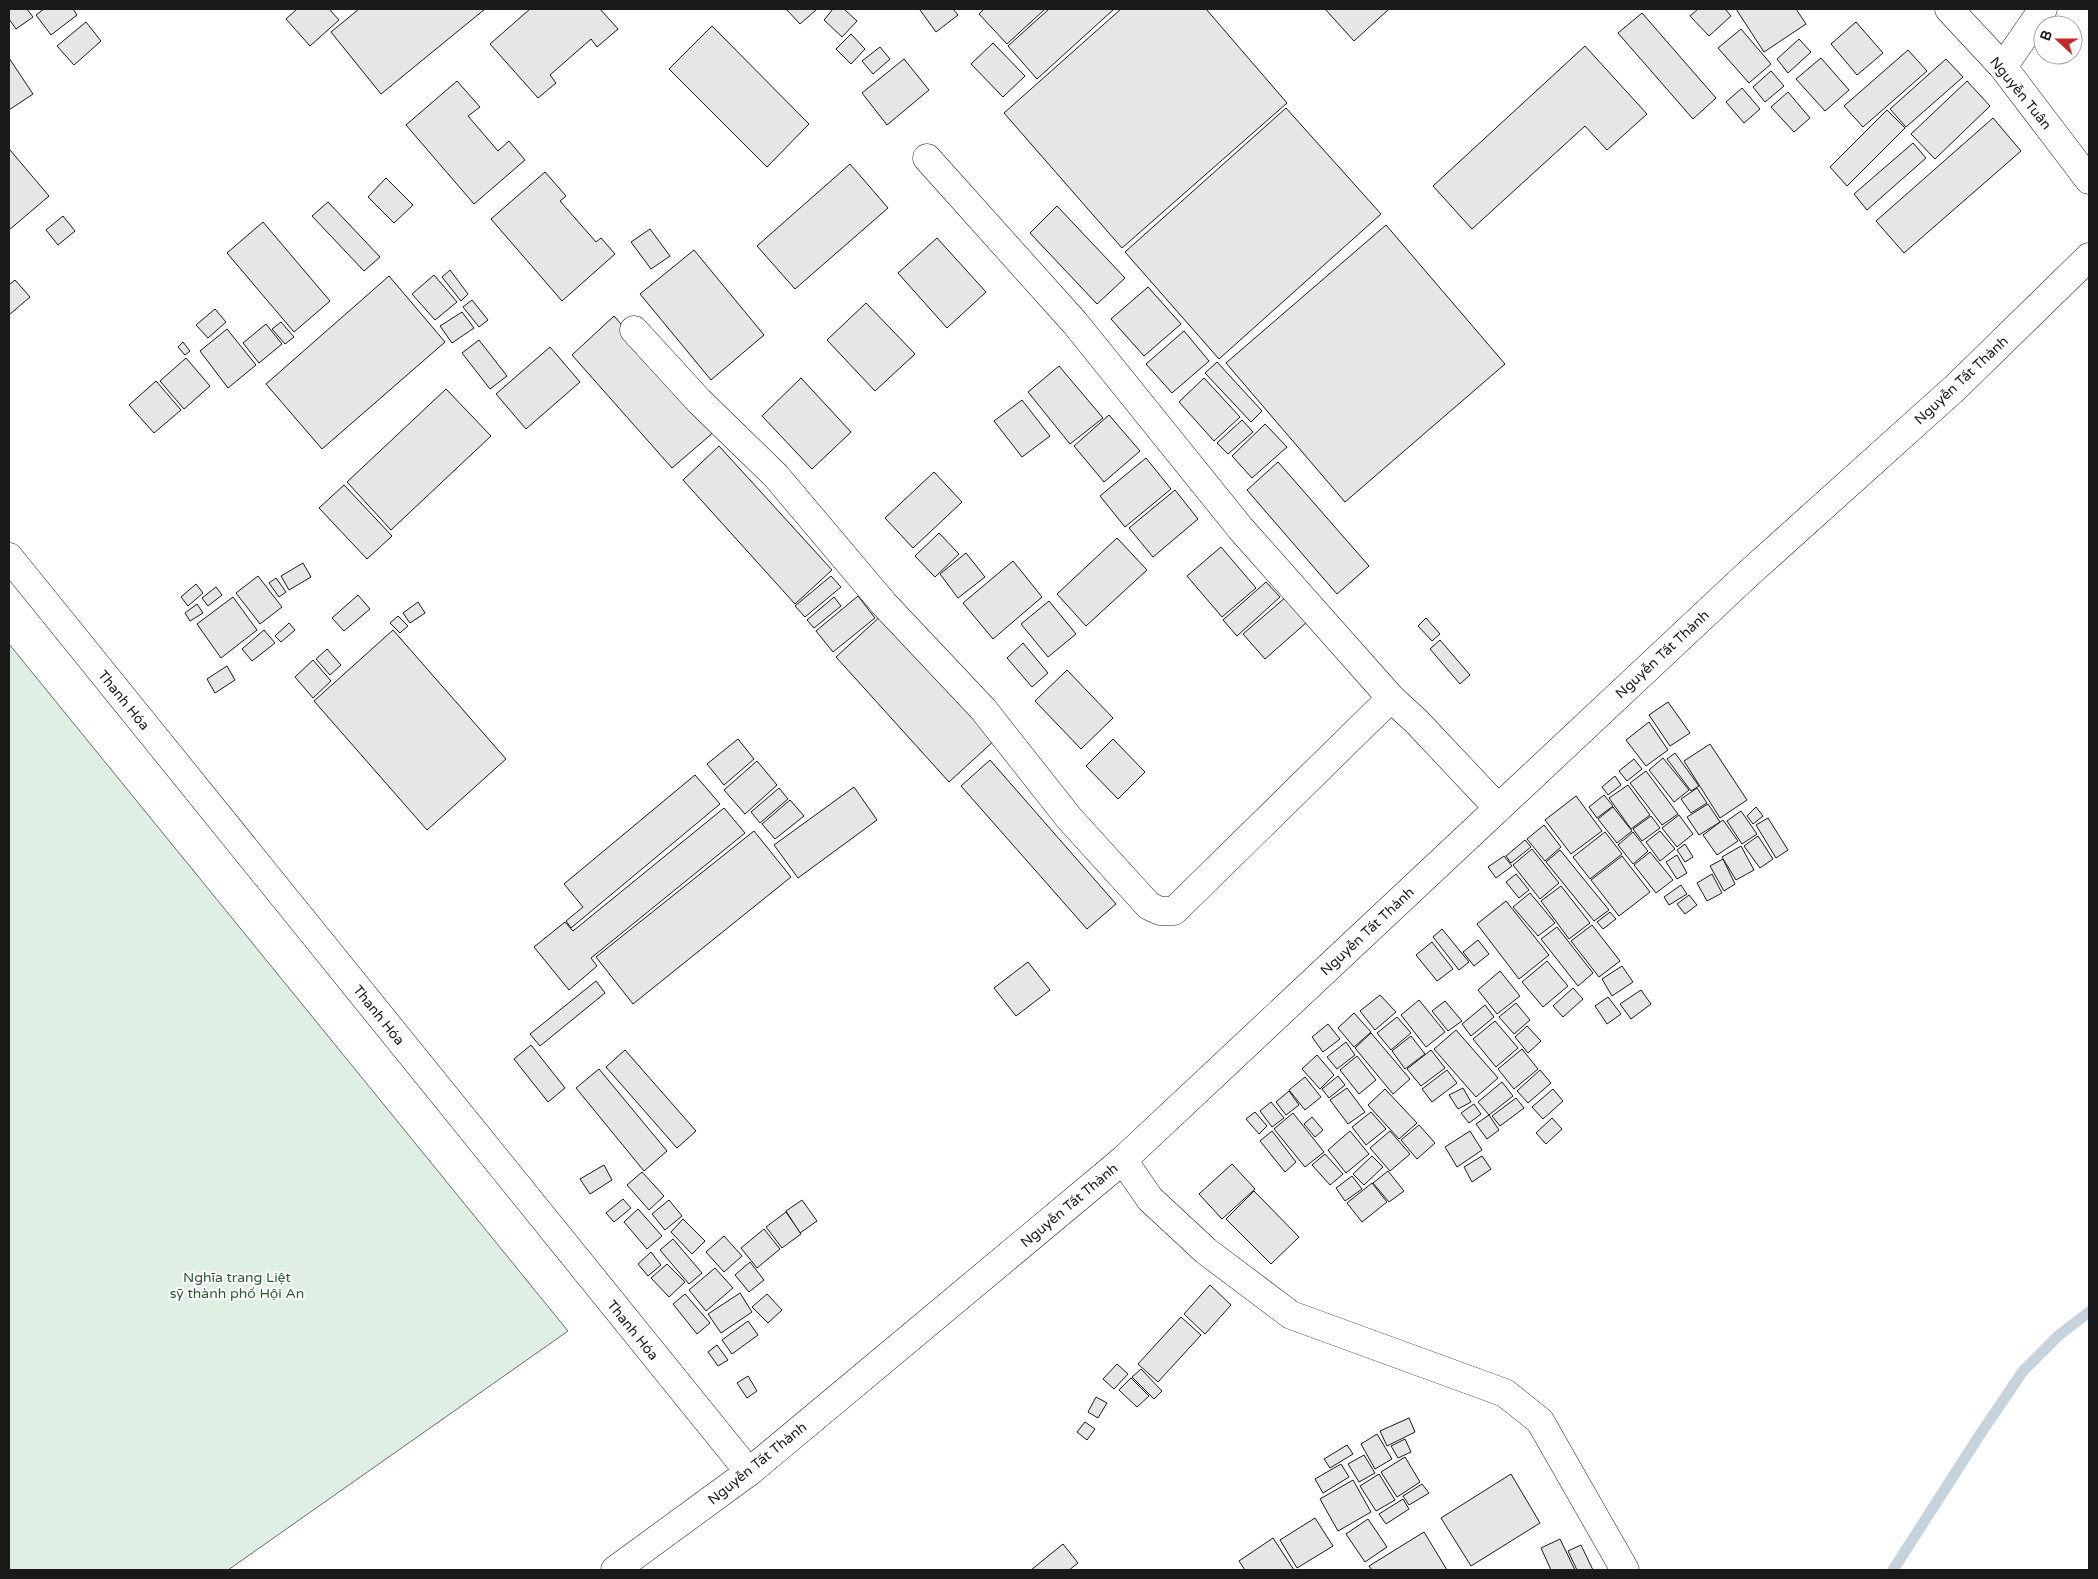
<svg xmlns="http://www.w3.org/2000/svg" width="2098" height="1579" font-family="'Varela Round',sans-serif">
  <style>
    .green { fill: #e0efe3; stroke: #6a6a6a }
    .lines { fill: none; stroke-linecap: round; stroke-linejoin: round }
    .stream { stroke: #c6d2dc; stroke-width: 11 }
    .building { fill: #e6e6e6; stroke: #1a1a1a }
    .street-casing { stroke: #1a1a1a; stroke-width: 29 }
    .secondary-casing { stroke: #1a1a1a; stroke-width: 29 }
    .street { stroke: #fff; stroke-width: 28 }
    .secondary { stroke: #fff; stroke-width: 28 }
    .labels { text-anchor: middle; stroke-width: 4; stroke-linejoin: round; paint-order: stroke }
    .street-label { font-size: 14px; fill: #1a1a1a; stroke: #fff }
    .park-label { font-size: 14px; fill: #2b5a34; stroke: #fff }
  </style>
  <rect width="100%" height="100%" fill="#fff"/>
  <path class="green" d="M9,644L568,1331L228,1570H9Z"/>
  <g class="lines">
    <path class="stream" d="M1893,1570L1979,1436L2023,1371L2058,1336L2089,1312"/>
  </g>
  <g class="building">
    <path d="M9,9H27L33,17L16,29L9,19Z"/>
    <path d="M44,9H73L77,15L51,35L36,15Z"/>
    <path d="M297,9H329L339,20L310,46L286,19Z"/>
    <path d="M359,9H485L381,94L331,32Z"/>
    <path d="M530,9H600L618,29L597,47L591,39L550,75L556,83L538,98L490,44Z"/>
    <path d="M786,9H817L800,24Z"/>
    <path d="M833,9H844L857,21L842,37L824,20Z"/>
    <path d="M922,9H953L958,15L936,32L920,10Z"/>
    <path d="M984,9H1045L1007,44L979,14Z"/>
    <path d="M1049,9H1114L1037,79L1008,46Z"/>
    <path d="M1121,9H1206L1287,103L1122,248L1004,113Z"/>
    <path d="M1325,9H1389L1354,41Z"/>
    <path d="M1698,9H1725L1731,16L1709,36L1690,16Z"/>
    <path d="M1736,9H1796L1806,24L1764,52Z"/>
    <path d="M1642,13L1716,98L1693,119L1618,33Z"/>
    <path d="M86,22L101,41L74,65L57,46Z"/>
    <path d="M1856,22L1883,53L1857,75L1831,44Z"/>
    <path d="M712,26L809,124L767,167L669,69Z"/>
    <path d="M1741,29L1771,64L1749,83L1718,48Z"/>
    <path d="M851,34L865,49L851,64L836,49Z"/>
    <path d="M1799,39L1811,52L1788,73L1777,59Z"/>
    <path d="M993,43L1025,76L1003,97L971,64Z"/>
    <path d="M1585,46L1647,114L1607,150L1585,126L1472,229L1433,186Z"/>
    <path d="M880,47L890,59L873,74L862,61Z"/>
    <path d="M1908,50L1927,71L1863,127L1844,106Z"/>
    <path d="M9,58L33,94L9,110Z"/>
    <path d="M1821,58L1849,90L1825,111L1796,79Z"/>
    <path d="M904,59L929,90L887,125L862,93Z"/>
    <path d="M1946,59L1963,77L1906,127L1890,109Z"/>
    <path d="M1771,71L1784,86L1765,102L1753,87Z"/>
    <path d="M457,81L480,107L468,116L498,151L509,141L525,160L474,204L406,125Z"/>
    <path d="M1967,81L1990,106L1935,159L1911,134Z"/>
    <path d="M1742,88L1760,109L1744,123L1726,102Z"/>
    <path d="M1788,92L1810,118L1794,132L1771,107Z"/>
    <path d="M1286,108L1381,214L1219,359L1125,252Z"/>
    <path d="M1887,110L1905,128L1847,186L1830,167Z"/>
    <path d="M1993,118L2021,151L1904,253L1876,221Z"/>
    <path d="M1913,143L1926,158L1867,210L1854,194Z"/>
    <path d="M10,150L49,196L9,230V151Z"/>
    <path d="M850,164L888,208L795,289L757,246Z"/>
    <path d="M545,172L566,196L560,201L596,242L601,238L615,254L562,301L491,219Z"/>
    <path d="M386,178L413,205L394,223L368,197Z"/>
    <path d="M328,202L380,257L364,271L312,216Z"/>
    <path d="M1057,206L1125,278L1097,304L1030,233Z"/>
    <path d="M63,216L75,231L58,245L46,230Z"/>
    <path d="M263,222L330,301L294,332L227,253Z"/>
    <path d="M1386,225L1505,364L1345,502L1226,363Z"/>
    <path d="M650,229L670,256L651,269L631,242Z"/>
    <path d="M937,238L986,292L947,328L898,273Z"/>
    <path d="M694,250L764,335L711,380L640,294Z"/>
    <path d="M450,270L468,294L461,301L442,277Z"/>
    <path d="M434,275L457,302L435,320L412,294Z"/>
    <path d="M389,276L445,342L322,449L266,384Z"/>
    <path d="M15,280L30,297L9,315V285Z"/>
    <path d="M1148,287L1181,324L1144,356L1111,319Z"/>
    <path d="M472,300L488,320L479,327L463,307Z"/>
    <path d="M866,303L915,354L875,391L827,340Z"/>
    <path d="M215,309L226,322L208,338L196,325Z"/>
    <path d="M462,312L474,328L452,343L440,326Z"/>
    <path d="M614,316L715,431L672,468L572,355Z"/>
    <path d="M281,322L294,337L285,344L272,329Z"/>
    <path d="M266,324L282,344L259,363L243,343Z"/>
    <path d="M227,329L256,365L228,388L200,351Z"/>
    <path d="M1184,331L1209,361L1172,393L1146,364Z"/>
    <path d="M479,340L507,376L490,389L462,353Z"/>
    <path d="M183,342L190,351L185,355L178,347Z"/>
    <path d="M550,347L580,382L526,429L496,394Z"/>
    <path d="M186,358L210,386L184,409L160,381Z"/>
    <path d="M1217,362L1262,411L1251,422L1205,373Z"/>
    <path d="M1059,366L1103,418L1070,444L1028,392Z"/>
    <path d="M801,378L851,432L812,469L762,416Z"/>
    <path d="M1204,378L1240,417L1214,441L1179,402Z"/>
    <path d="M156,381L181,410L154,433L129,405Z"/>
    <path d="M446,389L491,436L391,530L347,482Z"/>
    <path d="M1022,400L1050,436L1022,457L994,421Z"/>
    <path d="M1109,415L1140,451L1104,482L1074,446Z"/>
    <path d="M1242,420L1253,432L1228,454L1217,443Z"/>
    <path d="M1265,424L1287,447L1252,478L1232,456Z"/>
    <path d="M719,446L832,570L795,604L683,480Z"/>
    <path d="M1146,458L1171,489L1125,527L1100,496Z"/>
    <path d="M1278,462L1369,566L1337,594L1247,490Z"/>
    <path d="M934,472L962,502L913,548L885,518Z"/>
    <path d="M344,485L392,536L367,559L319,508Z"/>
    <path d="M1175,490L1198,519L1153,557L1129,528Z"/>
    <path d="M939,533L959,554L935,577L915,556Z"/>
    <path d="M1117,538L1147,570L1086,626L1057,594Z"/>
    <path d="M1221,547L1256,588L1222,617L1187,576Z"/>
    <path d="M966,553L985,577L958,598L940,574Z"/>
    <path d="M1013,561L1042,597L993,639L963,603Z"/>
    <path d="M303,563L311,577L289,590L281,576Z"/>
    <path d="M258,576L282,607L260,624L236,593Z"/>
    <path d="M831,576L841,587L805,617L795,606Z"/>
    <path d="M276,578L286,592L279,597L269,583Z"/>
    <path d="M1266,582L1280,597L1237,636L1223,620Z"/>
    <path d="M196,584L203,593L188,606L181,597Z"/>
    <path d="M216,587L222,595L208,606L202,598Z"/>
    <path d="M358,595L370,609L344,631L332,618Z"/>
    <path d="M858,596L875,618L833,652L816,631Z"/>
    <path d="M233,597L257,630L221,658L197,624Z"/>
    <path d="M834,597L841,606L814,628L807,620Z"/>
    <path d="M1286,597L1307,622L1265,659L1243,634Z"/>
    <path d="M1049,601L1076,634L1048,657L1021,624Z"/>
    <path d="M418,602L425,613L410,623L403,613Z"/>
    <path d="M197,604L203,613L190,621L185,613Z"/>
    <path d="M884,613L997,738L949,782L836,657Z"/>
    <path d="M398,616L408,626L400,633L390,623Z"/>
    <path d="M1426,618L1440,634L1432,641L1418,626Z"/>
    <path d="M289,623L295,630L281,642L275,636Z"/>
    <path d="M264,630L275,643L252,661L242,649Z"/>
    <path d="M393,630L506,759L427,830L314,701Z"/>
    <path d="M1440,640L1470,675L1460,684L1430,649Z"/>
    <path d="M1023,643L1048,673L1032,687L1007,658Z"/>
    <path d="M327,649L341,665L330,675L316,659Z"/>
    <path d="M313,660L331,681L313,698L295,677Z"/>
    <path d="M227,666L235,680L215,693L207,679Z"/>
    <path d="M1067,670L1113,718L1081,749L1035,701Z"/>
    <path d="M1668,702L1690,733L1670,746L1649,715Z"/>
    <path d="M1649,722L1668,750L1646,766L1626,740Z"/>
    <path d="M738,739L754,759L724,785L707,764Z"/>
    <path d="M1113,739L1145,772L1118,799L1086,766Z"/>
    <path d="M1710,744L1747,800L1720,818L1684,761Z"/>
    <path d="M1675,753L1699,786L1691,791L1667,759Z"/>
    <path d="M1663,758L1689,790L1674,802L1649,770Z"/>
    <path d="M1634,759L1642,769L1627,781L1619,771Z"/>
    <path d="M990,760L1116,904L1087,929L961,786Z"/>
    <path d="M757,761L777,785L745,814L724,790Z"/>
    <path d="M1646,771L1678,814L1662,825L1630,783Z"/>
    <path d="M695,775L720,804L571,928L566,921L583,907L564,884Z"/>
    <path d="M1615,776L1621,785L1608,795L1602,787Z"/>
    <path d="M1628,785L1650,815L1631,829L1609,798Z"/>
    <path d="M854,787L877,820L798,878L774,845Z"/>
    <path d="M779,788L788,799L760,823L751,812Z"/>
    <path d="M1697,788L1707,803L1691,813L1681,799Z"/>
    <path d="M1604,795L1613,806L1597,818L1589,807Z"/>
    <path d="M1576,796L1602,831L1571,854L1545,820Z"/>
    <path d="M790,800L804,816L775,839L762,824Z"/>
    <path d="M1708,804L1720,822L1699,835L1687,817Z"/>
    <path d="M1613,807L1632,831L1617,843L1598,819Z"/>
    <path d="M1756,807L1763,816L1753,824L1747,816Z"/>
    <path d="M724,808L745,833L591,958L597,966L569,990L534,947L565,922L573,931Z"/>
    <path d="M1741,811L1757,834L1742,844L1727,821Z"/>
    <path d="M1679,815L1693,834L1677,847L1662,828Z"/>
    <path d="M1651,816L1660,828L1642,841L1633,829Z"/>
    <path d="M1768,818L1788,850L1776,858L1756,825Z"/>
    <path d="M1723,820L1738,841L1717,855L1703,835Z"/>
    <path d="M1544,825L1561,847L1545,861L1527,839Z"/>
    <path d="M754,831L791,877L633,1004L596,957Z"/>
    <path d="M1660,831L1675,849L1660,861L1646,842Z"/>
    <path d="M1605,832L1622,854L1590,879L1573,857Z"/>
    <path d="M1633,832L1648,851L1633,864L1618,845Z"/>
    <path d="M1758,836L1773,859L1760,868L1744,846Z"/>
    <path d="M1525,840L1531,847L1511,863L1506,856Z"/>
    <path d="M1685,844L1693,857L1685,862L1677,850Z"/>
    <path d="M1741,846L1754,870L1736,880L1722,857Z"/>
    <path d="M1532,849L1559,883L1540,899L1513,865Z"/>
    <path d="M1560,850L1609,910L1594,921L1546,862Z"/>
    <path d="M1650,852L1673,880L1656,893L1634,865Z"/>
    <path d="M1677,855L1687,873L1677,879L1666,862Z"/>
    <path d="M1504,856L1512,866L1496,878L1488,867Z"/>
    <path d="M1622,856L1650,892L1619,916L1591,880Z"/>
    <path d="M1723,859L1735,884L1724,891L1710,866Z"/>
    <path d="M1516,874L1529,890L1519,898L1506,882Z"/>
    <path d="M1712,874L1722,893L1707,901L1697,883Z"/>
    <path d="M1681,885L1687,894L1669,905L1664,897Z"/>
    <path d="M1561,886L1590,923L1569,939L1541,901Z"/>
    <path d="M1530,893L1555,923L1538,936L1513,907Z"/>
    <path d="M1689,895L1697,905L1685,914L1677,904Z"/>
    <path d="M1506,901L1549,955L1519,979L1477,924Z"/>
    <path d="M1610,912L1616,919L1603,929L1597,922Z"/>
    <path d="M1592,925L1620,961L1599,977L1571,941Z"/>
    <path d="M1557,927L1593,973L1578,986L1541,939Z"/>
    <path d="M1442,929L1469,962L1459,970L1433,937Z"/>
    <path d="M1478,940L1489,954L1474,966L1463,952Z"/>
    <path d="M1432,942L1453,969L1437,981L1416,955Z"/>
    <path d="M1547,961L1568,986L1543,1007L1522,982Z"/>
    <path d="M1028,962L1050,990L1016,1016L994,988Z"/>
    <path d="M1622,966L1633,982L1612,996L1602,979Z"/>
    <path d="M1500,971L1520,996L1497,1014L1478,990Z"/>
    <path d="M596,981L605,993L540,1046L530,1034Z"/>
    <path d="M1573,988L1583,999L1563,1017L1553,1006Z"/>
    <path d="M1641,990L1651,1004L1631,1019L1620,1004Z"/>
    <path d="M1380,995L1396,1012L1375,1030L1360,1011Z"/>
    <path d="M1608,997L1621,1014L1607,1024L1595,1006Z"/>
    <path d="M1419,1000L1445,1032L1426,1047L1401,1015Z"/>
    <path d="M1445,1001L1462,1021L1448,1031L1432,1011Z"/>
    <path d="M1516,1003L1530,1020L1514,1034L1499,1017Z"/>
    <path d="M1485,1005L1494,1017L1471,1036L1462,1024Z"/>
    <path d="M1354,1013L1371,1032L1354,1047L1338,1028Z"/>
    <path d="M1397,1017L1411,1033L1391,1050L1377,1033Z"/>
    <path d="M1495,1021L1518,1048L1496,1067L1473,1039Z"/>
    <path d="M1328,1024L1340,1039L1323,1052L1312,1037Z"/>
    <path d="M1527,1026L1541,1041L1528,1053L1515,1037Z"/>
    <path d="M1456,1030L1498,1078L1476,1097L1434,1049Z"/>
    <path d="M1371,1033L1410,1079L1393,1094L1355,1048Z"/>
    <path d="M1411,1036L1425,1054L1405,1069L1392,1051Z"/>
    <path d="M1346,1042L1355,1055L1337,1069L1327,1057Z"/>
    <path d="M531,1045L565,1088L548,1102L514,1059Z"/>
    <path d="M1522,1049L1538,1069L1514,1089L1498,1069Z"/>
    <path d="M625,1050L696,1131L677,1148L606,1067Z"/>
    <path d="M1431,1050L1445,1068L1421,1086L1407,1069Z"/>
    <path d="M1317,1055L1334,1075L1320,1089L1302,1069Z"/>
    <path d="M1357,1056L1376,1080L1359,1094L1340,1070Z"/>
    <path d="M599,1069L667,1151L644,1171L576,1088Z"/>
    <path d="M1447,1070L1457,1083L1432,1102L1422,1089Z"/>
    <path d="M1540,1070L1551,1083L1528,1103L1517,1091Z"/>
    <path d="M1338,1076L1345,1085L1329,1098L1322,1089Z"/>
    <path d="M1305,1077L1321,1097L1305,1110L1289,1090Z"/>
    <path d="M1502,1082L1513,1096L1489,1115L1478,1102Z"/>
    <path d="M1347,1088L1365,1112L1348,1124L1330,1100Z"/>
    <path d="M1463,1088L1471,1102L1458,1109L1449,1095Z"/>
    <path d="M1385,1089L1417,1123L1399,1139L1368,1105Z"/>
    <path d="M1553,1089L1563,1101L1543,1119L1532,1107Z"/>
    <path d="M1289,1091L1299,1105L1286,1115L1276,1102Z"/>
    <path d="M1516,1098L1524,1108L1500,1126L1492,1116Z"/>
    <path d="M1271,1102L1284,1118L1272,1127L1260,1111Z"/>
    <path d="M1474,1104L1481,1114L1469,1123L1461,1113Z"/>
    <path d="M1255,1112L1267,1126L1259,1134L1246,1119Z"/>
    <path d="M1371,1112L1386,1129L1366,1145L1352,1127Z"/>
    <path d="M1293,1113L1324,1152L1305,1167L1274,1129Z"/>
    <path d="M1489,1115L1499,1130L1487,1139L1476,1124Z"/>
    <path d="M1312,1117L1323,1130L1315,1137L1304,1124Z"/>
    <path d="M1552,1118L1562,1129L1546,1144L1536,1133Z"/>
    <path d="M1419,1125L1435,1143L1417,1159L1401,1140Z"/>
    <path d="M1272,1131L1296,1162L1285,1172L1260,1141Z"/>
    <path d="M1350,1131L1369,1154L1346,1173L1328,1150Z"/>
    <path d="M1390,1131L1410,1154L1390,1171L1370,1148Z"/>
    <path d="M1470,1131L1482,1150L1457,1167L1445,1147Z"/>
    <path d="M1325,1154L1343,1174L1330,1185L1312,1165Z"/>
    <path d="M1372,1156L1383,1167L1364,1185L1353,1174Z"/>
    <path d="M1482,1156L1491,1169L1472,1182L1464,1167Z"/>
    <path d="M1232,1164L1255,1189L1222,1219L1199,1194Z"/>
    <path d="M604,1165L612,1180L590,1194L580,1179Z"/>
    <path d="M1388,1171L1404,1191L1389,1202L1373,1183Z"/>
    <path d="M642,1172L664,1196L649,1210L627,1185Z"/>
    <path d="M1352,1176L1362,1189L1345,1201L1336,1188Z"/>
    <path d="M1372,1183L1387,1202L1362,1222L1347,1203Z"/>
    <path d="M1254,1191L1299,1237L1271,1264L1226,1219Z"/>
    <path d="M623,1199L631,1208L614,1222L606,1213Z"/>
    <path d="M669,1200L682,1216L665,1230L652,1214Z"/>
    <path d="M802,1200L817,1221L800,1233L786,1211Z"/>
    <path d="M638,1209L662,1236L647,1249L624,1222Z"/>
    <path d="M786,1212L801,1234L782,1248L766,1227Z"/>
    <path d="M683,1219L705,1241L692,1254L671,1232Z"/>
    <path d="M764,1229L780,1249L757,1268L741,1248Z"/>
    <path d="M724,1236L742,1256L724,1272L706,1252Z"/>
    <path d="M673,1239L702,1273L689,1284L660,1250Z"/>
    <path d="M651,1252L661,1265L648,1276L638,1264Z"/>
    <path d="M750,1262L764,1280L749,1292L735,1275Z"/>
    <path d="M667,1264L685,1282L669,1297L651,1278Z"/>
    <path d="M715,1268L733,1288L706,1311L689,1290Z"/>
    <path d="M1210,1285L1231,1305L1205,1334L1184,1314Z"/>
    <path d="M740,1293L752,1312L721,1333L708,1314Z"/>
    <path d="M685,1294L710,1323L697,1334L673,1304Z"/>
    <path d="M767,1294L782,1310L768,1323L752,1307Z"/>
    <path d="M1181,1317L1201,1335L1158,1382L1138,1364Z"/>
    <path d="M748,1321L758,1335L732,1354L722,1340Z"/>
    <path d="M717,1345L728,1360L718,1366L708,1352Z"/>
    <path d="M1117,1364L1128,1374L1114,1389L1103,1379Z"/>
    <path d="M1141,1369L1162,1391L1154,1399L1132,1377Z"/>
    <path d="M748,1376L757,1391L747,1398L737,1383Z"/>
    <path d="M1131,1378L1149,1396L1137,1407L1119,1390Z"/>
    <path d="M1096,1397L1107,1403L1098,1418L1088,1412Z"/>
    <path d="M1409,1418L1415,1432L1387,1446L1380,1431Z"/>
    <path d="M1085,1422L1095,1429L1087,1440L1077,1432Z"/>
    <path d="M1377,1434L1392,1459L1375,1469L1361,1444Z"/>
    <path d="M1405,1439L1411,1452L1398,1458L1391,1446Z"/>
    <path d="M1347,1445L1353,1454L1330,1468L1324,1459Z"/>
    <path d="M1364,1455L1375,1473L1359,1482L1348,1464Z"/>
    <path d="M1405,1457L1420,1482L1397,1497L1381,1472Z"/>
    <path d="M1341,1464L1349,1477L1323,1493L1315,1479Z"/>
    <path d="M1379,1474L1395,1500L1376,1511L1360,1486Z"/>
    <path d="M1511,1474L1540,1523L1471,1566L1441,1518Z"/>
    <path d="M1353,1480L1371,1512L1338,1531L1320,1499Z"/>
    <path d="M1422,1484L1429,1493L1409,1505L1403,1496Z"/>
    <path d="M1403,1499L1409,1509L1386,1524L1379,1514Z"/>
    <path d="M1315,1518L1333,1546L1297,1568L1280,1540Z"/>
    <path d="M1368,1519L1387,1547L1365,1562L1346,1534Z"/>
    <path d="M1424,1532L1447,1570H1372L1369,1566Z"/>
    <path d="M1273,1538L1294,1570H1245L1239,1561Z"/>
    <path d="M1560,1539L1575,1570H1551L1541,1548Z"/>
    <path d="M1063,1544L1078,1563L1069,1570H1031Z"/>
    <path d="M1581,1545L1593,1570H1577L1568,1551Z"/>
  </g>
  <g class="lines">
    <g class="street-casing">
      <g id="street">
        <path d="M1949,9L2003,67L2089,180"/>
        <path d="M2003,67L2043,9"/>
        <path d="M927,158L1075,323L1241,529L1391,698L1417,722L1498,808"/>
        <path d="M634,330L699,401L776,476L884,604L983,709L1069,818L1149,906L1160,911H1174L1391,698"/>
        <path d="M9,557L749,1472"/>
        <path d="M1123,1160L1150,1199L1206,1251L1291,1315L1505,1393L1540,1421L1625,1570"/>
      </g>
    </g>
    <g class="secondary-casing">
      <path id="secondary" d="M615,1570L749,1472L1123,1160L1748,574L1956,387L2089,257"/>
    </g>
    <use href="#street" class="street"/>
    <use href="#secondary" class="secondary"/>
  </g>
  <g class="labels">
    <g class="street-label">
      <text transform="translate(2021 93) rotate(51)" y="5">Nguyễn Tuân</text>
      <text transform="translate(1961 380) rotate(-43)" y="5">Nguyễn Tất Thành</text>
      <text transform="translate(1662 654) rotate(-43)" y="5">Nguyễn Tất Thành</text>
      <text transform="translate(124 700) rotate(51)" y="5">Thanh Hóa</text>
      <text transform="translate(1367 931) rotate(-43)" y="5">Nguyễn Tất Thành</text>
      <text transform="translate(379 1015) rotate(51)" y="5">Thanh Hóa</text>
      <text transform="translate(1069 1205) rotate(-40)" y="5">Nguyễn Tất Thành</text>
      <text transform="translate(633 1330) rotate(51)" y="5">Thanh Hóa</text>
      <text transform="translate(757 1463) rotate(-39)" y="5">Nguyễn Tất Thành</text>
    </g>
    <g class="park-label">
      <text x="237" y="1282">Nghĩa trang Liệt<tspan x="237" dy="16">sỹ thành phố Hội An</tspan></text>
    </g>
  </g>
  <rect width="2098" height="1579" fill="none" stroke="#1a1a1a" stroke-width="20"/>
  <g transform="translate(2058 40) rotate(291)"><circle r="24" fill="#ffffff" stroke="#a3a3a3"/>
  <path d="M0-4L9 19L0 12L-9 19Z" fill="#c62828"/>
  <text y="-8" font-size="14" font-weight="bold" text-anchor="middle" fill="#1a1a1a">B</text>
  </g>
</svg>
